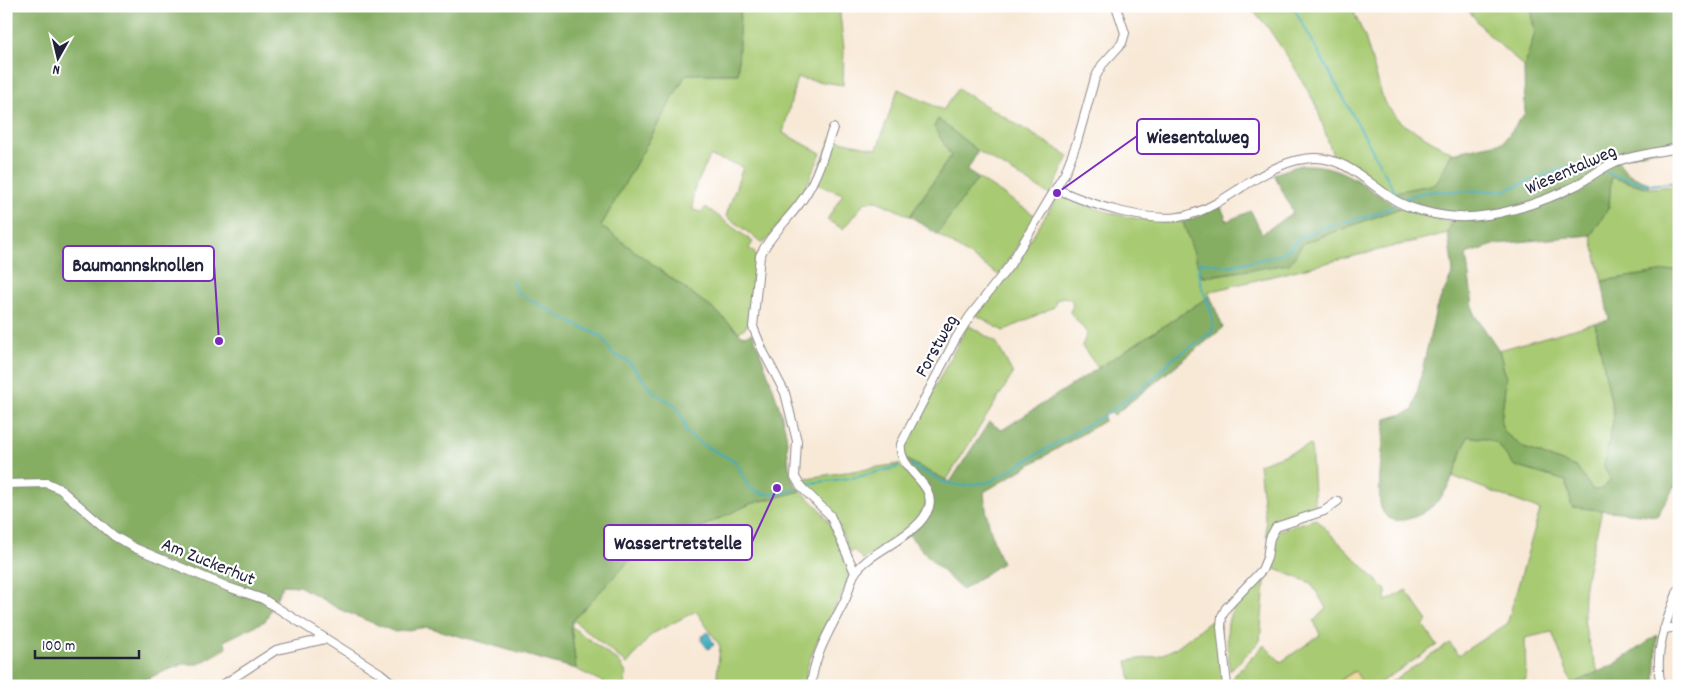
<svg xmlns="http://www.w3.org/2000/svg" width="1685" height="692" font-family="Dekko,sans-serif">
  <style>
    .green { fill: #a8ca72; stroke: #657656 }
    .forest { fill: #86ae64; stroke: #546850 }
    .sand { fill: #eeda9e; stroke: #887e6c }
    .water { fill: #40adbf; stroke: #31687d }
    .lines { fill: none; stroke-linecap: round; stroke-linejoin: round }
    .stream { stroke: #40adbf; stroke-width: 2 }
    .minor-casing { stroke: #8d8689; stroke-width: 10 }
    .minor { stroke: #fff; stroke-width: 8 }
    .labels { text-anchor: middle; stroke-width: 4.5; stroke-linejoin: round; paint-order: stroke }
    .street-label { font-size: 19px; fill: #22223b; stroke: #fff }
    .leader { fill: none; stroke: #7b2cbf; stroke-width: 2 }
    .callout-dot { fill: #7b2cbf; stroke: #fff; stroke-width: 2 }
    .callout { fill: #fff; stroke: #7b2cbf; stroke-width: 2 }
    .callout-label { font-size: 20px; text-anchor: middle; font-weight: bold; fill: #22223b }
  </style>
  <rect width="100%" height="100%" fill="#fff"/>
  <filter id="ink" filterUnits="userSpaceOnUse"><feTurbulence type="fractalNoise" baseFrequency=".02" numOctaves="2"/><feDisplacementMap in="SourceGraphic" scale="10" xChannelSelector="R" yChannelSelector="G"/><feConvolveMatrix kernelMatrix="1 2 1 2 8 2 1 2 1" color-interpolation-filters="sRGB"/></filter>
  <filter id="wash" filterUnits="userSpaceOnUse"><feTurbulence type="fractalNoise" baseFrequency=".0096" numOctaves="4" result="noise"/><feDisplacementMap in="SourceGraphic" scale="20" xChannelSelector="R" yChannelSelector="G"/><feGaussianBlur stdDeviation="1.12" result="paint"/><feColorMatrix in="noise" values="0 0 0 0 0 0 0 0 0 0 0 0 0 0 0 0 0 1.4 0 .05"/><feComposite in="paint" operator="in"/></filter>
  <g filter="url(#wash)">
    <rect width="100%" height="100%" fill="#f8e9d7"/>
    <g class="green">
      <path d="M740,6H839L844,49L843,85L797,78L783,133L821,153L800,200L765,242H761L726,216L743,167L710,156L693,192V210L701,212L706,207L753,242L749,248L756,254L747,326L739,332L717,312L601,226L686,74H738Z"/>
      <path d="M1248,6H1351L1365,37L1384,102L1400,122L1452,153L1436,184L1399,191L1393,195L1333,156L1316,105L1292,63L1266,25Z"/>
      <path d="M1465,6H1529L1535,33L1524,67L1485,31Z"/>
      <path d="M898,89L943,110L958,89L1069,156L1050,195L978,151L938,119L934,127L951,155L910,216L877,201L865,202L843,229L827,220L843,194L813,183L831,139L877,149Z"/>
      <path d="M1611,177L1649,188L1679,186V269L1602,281L1591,235L1609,207Z"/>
      <path d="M978,178L1036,216L999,275L937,234Z"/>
      <path d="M1059,195C1097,211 1141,223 1183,222L1203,277L1288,264C1295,258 1297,250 1304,243L1400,208L1453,223L1448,233L1208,292L1210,296L1098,368L1082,346L1087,333L1070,312L1073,305L1071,299L1063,297L1056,300L1054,307L1003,331L975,314L1012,267Z"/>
      <path d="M1595,323L1614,416L1604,466L1610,479C1606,487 1603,490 1593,490L1576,467L1524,448L1505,433L1501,423L1506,378L1499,350Z"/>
      <path d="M968,325L996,342L1013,374L946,481L905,459L904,445Z"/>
      <path d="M1468,436C1477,438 1488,438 1496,443C1505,450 1507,462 1518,467L1566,481L1572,507L1602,510C1595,543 1581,582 1584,616C1585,635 1592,654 1598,672L1572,684L1552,632L1525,638L1526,680L1516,686H1385L1450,643L1458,655L1507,624L1540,510L1452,476Z"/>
      <path d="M1311,445L1315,510L1274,525L1267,537L1259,464Z"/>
      <path d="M899,464C907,474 924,488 926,501C928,517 876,550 863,560L854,550L850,553L837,522L827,505L800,479Z"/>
      <path d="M801,491L820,509L830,524L849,569L846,586L815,646L807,667L805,686H716L720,646L696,611L652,634L627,664L573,620L629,561L750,504Z"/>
      <path d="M1316,519L1386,590V602L1406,590L1428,621L1423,625L1437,645L1375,686H1364L1354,671L1332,686H1231L1230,680L1264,645L1281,662L1320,635L1314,621L1326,608L1311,583L1268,566L1273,540L1279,530Z"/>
      <path d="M1266,570L1260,641L1230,671C1224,610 1225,615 1266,570Z"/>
      <path d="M1219,615L1224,686H1132L1127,661L1158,656L1174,649Z"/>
      <path d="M571,626L619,662L626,673L625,686H611L576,669Z"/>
    </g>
    <g class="forest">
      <path d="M6,6H740L738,74H686L601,226L717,312L743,336L753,333C764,365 778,397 785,429C790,449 784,477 801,491L750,504L629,561L573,620L571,627L576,669L427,627L395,632L339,609L299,586L283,585L265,621L224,641L227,648L199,664H183L129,686H6Z"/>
      <path d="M1531,6H1679V144L1617,159C1622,172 1636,179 1649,183V188L1611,177L1609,207L1591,235L1497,244L1466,254L1474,314L1499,350L1506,378L1501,423L1505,433L1524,448L1576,467L1593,490C1603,490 1606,487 1610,479L1604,466L1614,416L1595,323L1609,320L1602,281L1679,269V474L1675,486L1657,516L1572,507L1566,481L1518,467C1507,462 1505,450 1496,443C1488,438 1477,438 1468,436C1460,454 1456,476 1444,493C1436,505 1422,516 1408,519C1398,522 1387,521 1382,510C1375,497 1384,436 1386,419L1413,411L1436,309L1453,272L1448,233L1454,213L1412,202L1393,195L1399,191L1436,184L1452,153L1503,142L1525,113L1524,67L1535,33Z"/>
      <path d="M938,119L978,151L967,171L978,178L937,234L910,216L951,156L934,127Z"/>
      <path d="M1300,165C1347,163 1362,188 1400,208L1304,243C1297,250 1295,258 1289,264L1202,277L1183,222L1200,216L1220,205L1227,221L1251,211L1262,234L1293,212L1274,174Z"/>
      <path d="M1210,296L1223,328L1114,415L1111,413L1104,416V421L984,492C986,518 992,539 1002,563L962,590L933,562L907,533L932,501L905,459L950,482L989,422L1002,430Z"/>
      <path d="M1657,635L1655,686H1573L1572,684L1615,664Z"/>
    </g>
    <path class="sand" d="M1355,671L1364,686H1332Z"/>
    <path class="water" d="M708,632L714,645L708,649L701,640L703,635Z"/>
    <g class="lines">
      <g class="stream">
        <path d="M1293,6L1399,199"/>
        <path d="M1607,173L1649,185L1679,182"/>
        <path d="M1401,200L1417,194L1435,191H1503L1575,164L1589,168"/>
        <path d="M512,281L518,293L572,323L601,336L613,354L629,362L654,393L675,405L685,423V431L701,444L736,462L749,488L763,494H778L795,489"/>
        <path d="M911,465L943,482L962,486L990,482L1108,413L1150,382L1170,361L1212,332C1218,307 1193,287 1200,262L1229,266L1276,256L1287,251L1298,239L1323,227L1369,216L1387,209L1395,204"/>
        <path d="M804,484L857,477L898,467"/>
      </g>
    </g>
  </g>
  <g filter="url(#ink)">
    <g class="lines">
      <g class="minor-casing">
        <g id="minor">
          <path d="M833,128C824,153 816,182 800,203C787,221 769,236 760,256L753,327L763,351L785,393L797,441L795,477L801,487L830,515L855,573"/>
          <path d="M1057,189C1091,205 1152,225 1188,215C1208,210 1225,198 1242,187C1265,173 1286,159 1314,158C1345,157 1369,184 1393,199C1407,208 1430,214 1447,216C1487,222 1542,203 1577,185C1589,178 1600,169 1613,163C1632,155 1658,152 1679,148"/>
          <path d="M6,484L47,483L60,489L114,536L135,548L228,587L263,599L380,673L396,686"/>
          <path d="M1664,629L1679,627"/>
          <path d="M221,686L276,650L325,639"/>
          <path d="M811,686C814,653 832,627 846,598C849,590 851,579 855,573C871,549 920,536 929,507C936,482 897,470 901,444L956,338L970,316L1010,265L1065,173L1077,142L1095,78L1102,65L1122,43L1125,33L1116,6"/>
          <path d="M1227,686L1221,627L1222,616L1226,608L1262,570L1267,558L1270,538L1276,527L1324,511L1338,501"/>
          <path d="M1661,686C1653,652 1667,619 1679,588"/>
        </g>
      </g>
      <use href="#minor" class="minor"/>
    </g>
  </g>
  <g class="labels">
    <g class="street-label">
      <text transform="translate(1570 168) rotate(-24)" y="7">Wiesentalweg</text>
      <text transform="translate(935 345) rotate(-61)" y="7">Forstweg</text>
      <text transform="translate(209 560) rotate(22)" y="7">Am Zuckerhut</text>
    </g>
  </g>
  <path class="leader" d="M1057 193L1137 136M219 341L214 264M777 488L752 542"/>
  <g class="callout-dot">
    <circle cx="1057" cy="193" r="5"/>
    <circle cx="219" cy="341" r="5"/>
    <circle cx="777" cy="488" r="5"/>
  </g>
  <g class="callout">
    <rect x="1137" y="119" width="122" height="35" rx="5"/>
    <rect x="63" y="246" width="151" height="35" rx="5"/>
    <rect x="604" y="525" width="148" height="35" rx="5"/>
  </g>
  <g class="callout-label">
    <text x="1198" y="143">Wiesentalweg</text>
    <text x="138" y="271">Baumannsknollen</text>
    <text x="678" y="549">Wassertretstelle</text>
  </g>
  <rect width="1685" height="692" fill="none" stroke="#fff" stroke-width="25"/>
  <g transform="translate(58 58) rotate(188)" stroke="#ffffff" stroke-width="4" paint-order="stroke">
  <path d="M0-4L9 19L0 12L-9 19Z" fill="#22223b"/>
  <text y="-8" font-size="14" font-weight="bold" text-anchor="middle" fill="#22223b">N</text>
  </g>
  <path d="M35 650v8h104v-8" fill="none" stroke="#22223b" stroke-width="2.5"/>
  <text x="42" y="650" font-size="15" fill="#22223b" stroke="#ffffff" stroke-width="4" paint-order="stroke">100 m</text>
</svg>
